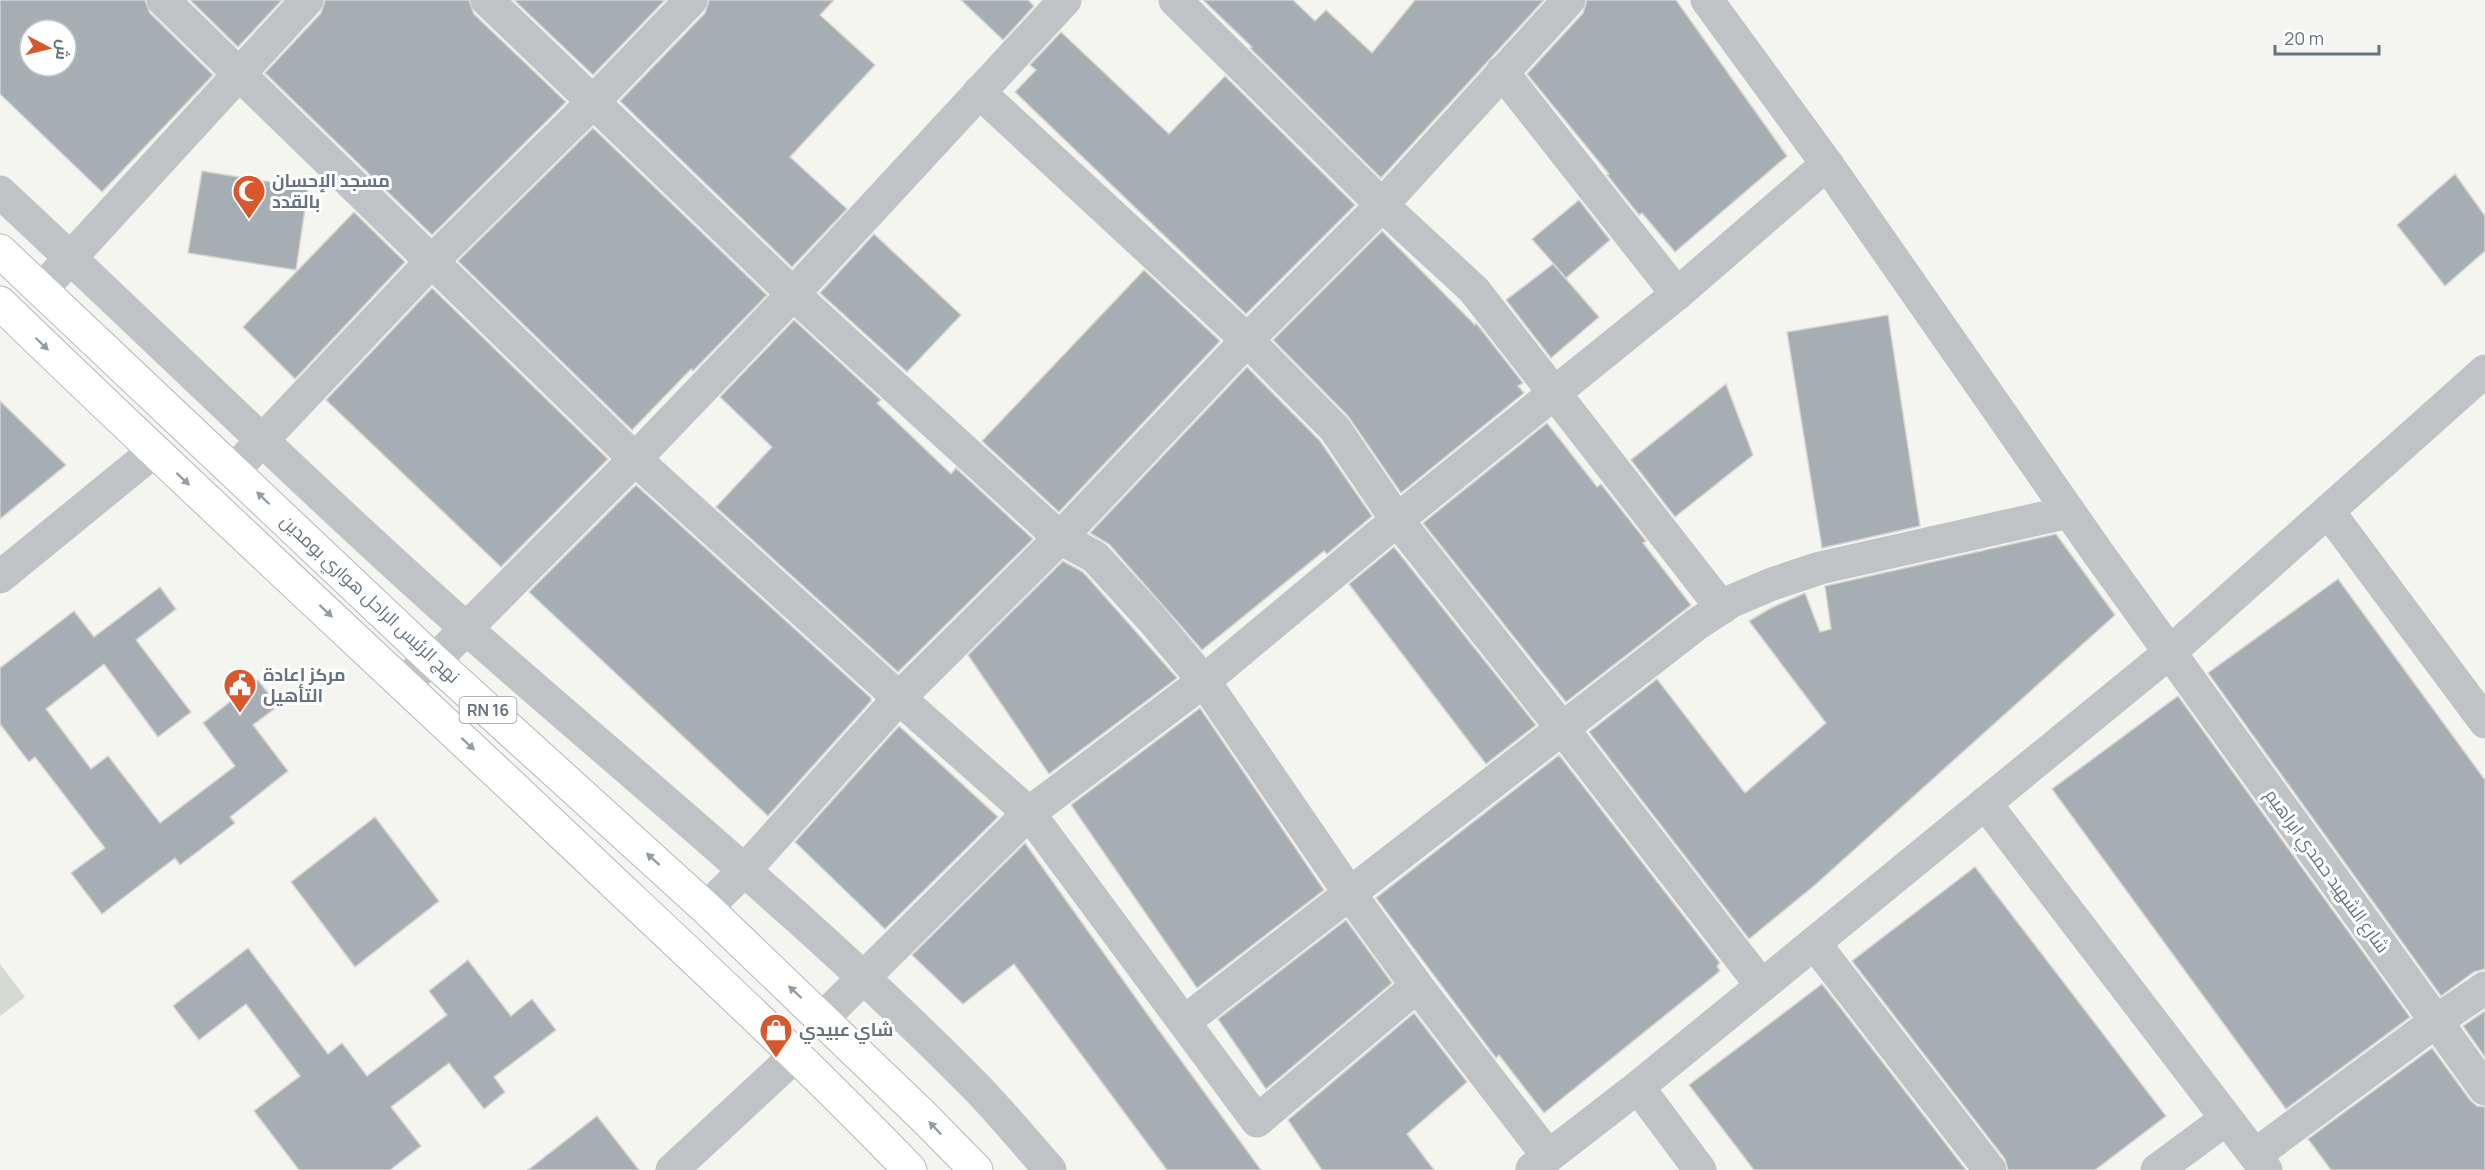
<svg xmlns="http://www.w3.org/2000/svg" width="2485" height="1170" font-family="Manrope,Cairo,sans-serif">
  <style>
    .green { fill: #d5dbd2 }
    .building { fill: #a7aeb3; stroke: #d5d5d3; stroke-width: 1.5; fill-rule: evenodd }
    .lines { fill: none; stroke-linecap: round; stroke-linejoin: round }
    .primary-casing { stroke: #b3b6ba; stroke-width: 35 }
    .minor { stroke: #bfc3c6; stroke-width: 33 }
    .primary { stroke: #fff; stroke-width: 33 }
    .oneway { fill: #939da6 }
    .labels { text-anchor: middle; stroke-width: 6; stroke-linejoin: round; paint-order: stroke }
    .shield { fill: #fff; stroke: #939da6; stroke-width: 1.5 }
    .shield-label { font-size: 16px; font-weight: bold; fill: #657380 }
    .poi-label { font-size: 18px; font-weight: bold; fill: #657380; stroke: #fff; text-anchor: start }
    .street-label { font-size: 18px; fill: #657380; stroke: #fff }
  </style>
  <rect width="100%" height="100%" fill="#f4f4f1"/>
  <path class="green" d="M0,964L25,997L0,1016Z"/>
  <g class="building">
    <path d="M0,0H145L150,13L213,75L102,192L0,94ZM30,30H66V66H30Z"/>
    <path d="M190,0H282L238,47Z"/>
    <path d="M325,0H469L474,14L566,102L432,235L265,73L321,13Z"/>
    <path d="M514,0H665L593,75Z"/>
    <path d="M709,0H834L820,15L875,65L790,157L847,209L792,267L620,101L705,13Z"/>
    <path d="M961,0H1028L1034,6L1003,40Z"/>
    <path d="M1203,0H1293L1315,21L1326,10L1372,53L1415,0H1544L1381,178L1250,48L1252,47Z"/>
    <path d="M1587,0H1676L1787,156L1675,252L1642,213L1639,215L1607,175L1609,174L1527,74L1583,13Z"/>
    <path d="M1061,32L1169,134L1225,76L1355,205L1246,314L1015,92L1036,70L1030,65Z"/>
    <path d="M593,128L767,295L693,371L691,369L632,430L458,261Z"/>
    <path d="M202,171L308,188L296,270L188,253Z"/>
    <path d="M2455,174L2485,216V251L2445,286L2397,225Z"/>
    <path d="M1579,200L1610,240L1566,278L1532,239Z"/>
    <path d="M354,212L405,262L295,379L243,327Z"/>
    <path d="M1382,231L1475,325L1476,323L1523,383L1518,386L1524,393L1401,493L1348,416L1273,340Z"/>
    <path d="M874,234L961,315L907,372L820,293Z"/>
    <path d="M1553,264L1599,317L1551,358L1506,300Z"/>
    <path d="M1144,270L1220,341L1059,512L982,441Z"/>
    <path d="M432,288L608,459L501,567L326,400Z"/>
    <path d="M1888,315L1920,526L1822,548L1787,332Z"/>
    <path d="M794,320L881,400L877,403L951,474L956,468L1033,539L898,672L716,507L772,447L720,397Z"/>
    <path d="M1247,367L1320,441L1372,516L1327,554L1324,551L1202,650L1109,544L1090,533Z"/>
    <path d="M1726,384L1753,455L1675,517L1631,460Z"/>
    <path d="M0,401L66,465L0,519Z"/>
    <path d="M1547,423L1597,487L1601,484L1646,541L1643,543L1691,605L1566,702L1423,523Z"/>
    <path d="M636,485L871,698V701L768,816L529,592Z"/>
    <path d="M2056,534L2115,615L1815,885L1749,939L1589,732L1657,679L1745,793L1826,723L1749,621L1771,608L1805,593L1820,632L1831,629L1825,586Z"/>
    <path d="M1394,547L1536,725L1486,764L1349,584Z"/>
    <path d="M1063,561L1083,572L1177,678L1049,774L968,655Z"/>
    <path d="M2338,579L2485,780V969L2474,972L2441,996L2208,673Z"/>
    <path d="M160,587L176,609L136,640L191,712L158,737L104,664L46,709L91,769L108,756L160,823L235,766L203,723L258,680L278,706L253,725L288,771L230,817L235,823L180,865L175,858L102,914L71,873L105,848L35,757L29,762L0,724V668L74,611L94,637Z"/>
    <path d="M2178,696L2410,1017L2286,1109L2052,789Z"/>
    <path d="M1200,708L1324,890L1197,988L1071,805Z"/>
    <path d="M899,726L998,817L885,929L795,842Z"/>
    <path d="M1559,755L1720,963L1717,966L1720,971L1544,1113L1499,1055L1496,1058L1376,898Z"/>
    <path d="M375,817L439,901L355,967L291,882Z"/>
    <path d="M1025,843L1158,1029L1261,1170H1167L1014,964L963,1004L912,955Z"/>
    <path d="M1975,867L2166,1116L2095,1170H2008L2005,1159L1852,961Z"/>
    <path d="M1346,920L1392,983L1266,1089L1218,1019Z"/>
    <path d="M248,948L328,1054L342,1043L367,1076L447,1015L429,991L468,960L511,1016L532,999L556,1030L494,1077L505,1092L484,1109L449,1063L391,1107L421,1146L390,1170H299L254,1111L300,1076L246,1004L199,1040L173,1006Z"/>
    <path d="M1822,984L1966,1170H1754L1689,1085Z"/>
    <path d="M2485,1011V1057L2463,1026Z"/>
    <path d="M1414,1013L1467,1082L1407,1134L1434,1170H1322L1288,1120Z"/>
    <path d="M2432,1048L2470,1100L2477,1106L2485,1107V1170H2331L2308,1139Z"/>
    <path d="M597,1116L639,1170H528Z"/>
  </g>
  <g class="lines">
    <g class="primary-casing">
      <g id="primary">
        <path d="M0,251L434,661L706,908L925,1118L976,1170"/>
        <path d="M0,303C201,498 408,687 611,880C712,975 814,1070 910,1170"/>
      </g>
    </g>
    <g class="minor">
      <path d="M163,0L635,459L899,698L1029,813L1257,1121L1417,986"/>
      <path d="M487,0L793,294L1060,538L1095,557L1151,618L1204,681L1350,894L1417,986L1548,1156"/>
      <path d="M1175,0L1382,205L1474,290L1722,608"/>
      <path d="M1707,0L1827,164L2098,553L2485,1089"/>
      <path d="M1502,72L1677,294"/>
      <path d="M979,92L1247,340L1335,429L1397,520L1562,728L1762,986"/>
      <path d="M0,192C157,338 309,489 469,631C639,781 819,927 978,1089C1003,1115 1026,1143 1050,1170"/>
      <path d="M41,290L307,0"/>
      <path d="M234,470L431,262L593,102L691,0"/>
      <path d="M2328,511L2485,722"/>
      <path d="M0,577L153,452"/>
      <path d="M401,681L434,661L635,459L793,294L1065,0"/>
      <path d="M1985,803L2266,1170"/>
      <path d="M706,908L744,871L899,698L1060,538L1247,340L1382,205L1569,0"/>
      <path d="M1814,943L1990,1170"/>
      <path d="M823,1018L1029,813L1204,681L1397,520L1677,294L1827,164"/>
      <path d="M1184,1022L1697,624L1732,601L1772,584L1820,568L2069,512"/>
      <path d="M1638,1087L1700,1170"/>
      <path d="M2255,1155L2435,1022L2485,988"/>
      <path d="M1532,1169L1638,1087L2169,653L2485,371"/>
      <path d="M672,1170L796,1055"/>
      <path d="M2157,1170L2226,1119"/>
    </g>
    <use href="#primary" class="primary"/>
  </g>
  <defs><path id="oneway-solid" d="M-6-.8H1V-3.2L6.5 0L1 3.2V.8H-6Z" transform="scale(1.5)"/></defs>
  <g class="oneway">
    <use href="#oneway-solid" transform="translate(42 344) rotate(44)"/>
    <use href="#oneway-solid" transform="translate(183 479) rotate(43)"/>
    <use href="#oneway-solid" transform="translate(263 498) rotate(-136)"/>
    <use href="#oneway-solid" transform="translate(326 611) rotate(43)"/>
    <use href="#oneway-solid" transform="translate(468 744) rotate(43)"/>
    <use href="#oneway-solid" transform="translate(653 859) rotate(-138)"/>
    <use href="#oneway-solid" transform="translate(795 992) rotate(-137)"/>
    <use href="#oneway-solid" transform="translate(935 1128) rotate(-134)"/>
  </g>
  <defs>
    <g id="mosque-pin" transform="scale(1.725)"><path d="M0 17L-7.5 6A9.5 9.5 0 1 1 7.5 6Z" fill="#d9572c" stroke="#fff"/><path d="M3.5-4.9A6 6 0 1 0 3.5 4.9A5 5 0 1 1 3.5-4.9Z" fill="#fff"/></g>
    <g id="civic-pin" transform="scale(1.725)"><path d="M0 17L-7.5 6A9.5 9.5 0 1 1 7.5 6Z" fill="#d9572c" stroke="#fff"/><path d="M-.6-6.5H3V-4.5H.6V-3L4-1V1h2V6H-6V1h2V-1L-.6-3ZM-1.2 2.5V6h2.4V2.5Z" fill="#fff"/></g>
    <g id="shop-pin" transform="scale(1.725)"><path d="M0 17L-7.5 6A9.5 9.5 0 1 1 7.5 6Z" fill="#d9572c" stroke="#fff"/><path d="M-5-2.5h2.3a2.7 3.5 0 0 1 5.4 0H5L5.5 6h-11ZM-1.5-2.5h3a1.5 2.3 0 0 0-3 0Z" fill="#fff"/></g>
  </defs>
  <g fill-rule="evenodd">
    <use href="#mosque-pin" x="249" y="191"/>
    <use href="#civic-pin" x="240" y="685"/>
    <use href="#shop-pin" x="776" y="1030"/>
  </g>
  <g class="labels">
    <rect class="shield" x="459.5" y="697" width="57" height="26" rx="4.5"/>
    <g class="shield-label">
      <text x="488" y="716">RN 16</text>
    </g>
    <g class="poi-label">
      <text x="272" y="187">مسجد الإحسان<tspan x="272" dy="21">بالقدد</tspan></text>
      <text x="263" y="681">مركز إعادة<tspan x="263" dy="21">التأهيل</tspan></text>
      <text x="799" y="1036">شاي عبيدي</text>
    </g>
    <g class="street-label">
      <text transform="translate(370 599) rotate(43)" y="6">نهج الرئيس الراحل هواري بومدين</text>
      <text transform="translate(2327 871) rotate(54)" y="6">شارع الشهيد حمدي ابراهيم</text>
    </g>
  </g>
  <g transform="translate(48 48) rotate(97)"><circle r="28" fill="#ffffff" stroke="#c1c7cc" stroke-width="1.5"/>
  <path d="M0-4.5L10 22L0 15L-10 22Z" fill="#d9572c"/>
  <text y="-9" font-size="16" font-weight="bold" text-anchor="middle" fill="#657380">ش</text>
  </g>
  <path d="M2275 45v9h104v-9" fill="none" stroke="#657380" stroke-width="3"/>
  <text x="2284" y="45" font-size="18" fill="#657380" stroke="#ffffff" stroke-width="4.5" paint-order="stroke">20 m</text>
</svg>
